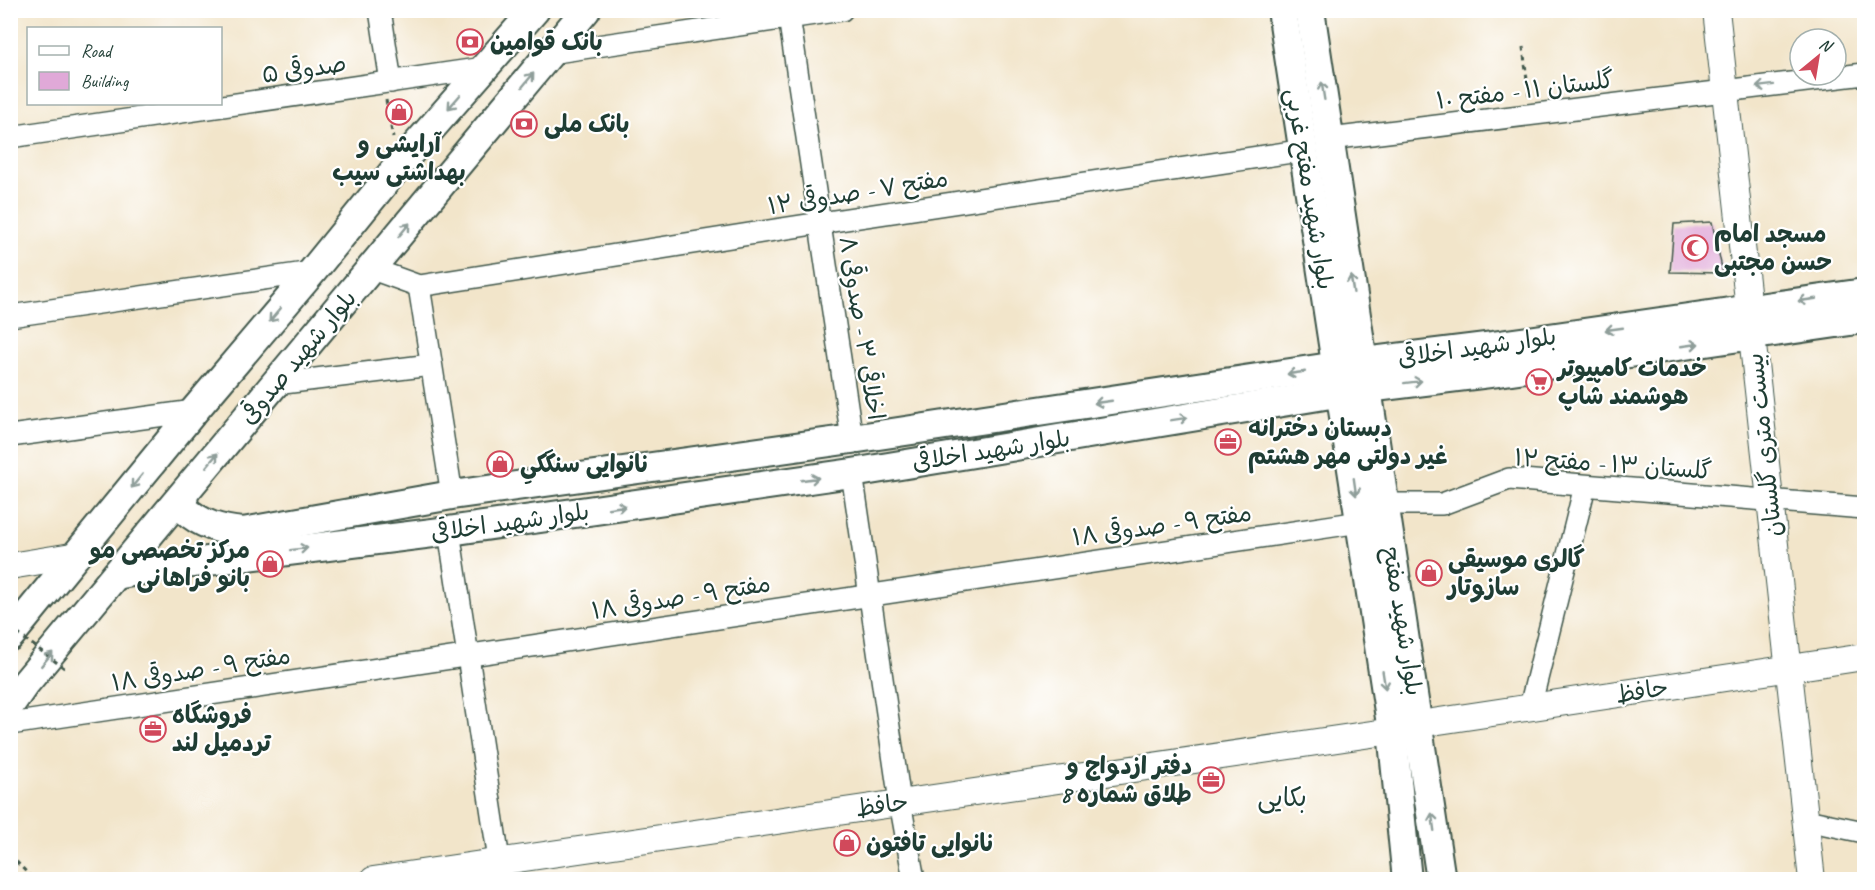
<svg xmlns="http://www.w3.org/2000/svg" width="1875" height="890" font-family="Caveat,'Playpen Sans Arabic',sans-serif">
  <style>
    .building { fill: #e0a9d8 }
    .lines { fill: none; stroke-linecap: round; stroke-linejoin: round }
    .minor-casing { stroke: #3f564a; stroke-width: 24 }
    .tertiary-casing { stroke: #3f564a; stroke-width: 28 }
    .secondary-casing { stroke: #3f564a; stroke-width: 32 }
    .path { stroke: #3f564a; stroke-width: 3; stroke-dasharray: 4.5 4.5; stroke-linecap: butt }
    .minor { stroke: #fff; stroke-width: 21 }
    .tertiary { stroke: #fff; stroke-width: 26 }
    .secondary { stroke: #fff; stroke-width: 28 }
    .path-bridge { stroke: #3f564a; stroke-width: 3; stroke-dasharray: 4.5 4.5; stroke-linecap: butt }
    .oneway { stroke: #8f9e9a }
    .labels { text-anchor: middle; stroke-width: 4.5; stroke-linejoin: round; paint-order: stroke }
    .poi-label { font-size: 24px; font-weight: bold; fill: #1f3d34; stroke: #fff; text-anchor: start }
    .street-label { font-size: 24px; fill: #1f3d34; stroke: #fff }
    .neighbourhood-label { font-size: 26px; fill: #1f3d34; stroke: #fff }
  </style>
  <rect width="100%" height="100%" fill="#fff"/>
  <filter id="ink" filterUnits="userSpaceOnUse"><feTurbulence type="fractalNoise" baseFrequency=".0167" numOctaves="2"/><feDisplacementMap in="SourceGraphic" scale="12" xChannelSelector="R" yChannelSelector="G"/><feConvolveMatrix kernelMatrix="1 2 1 2 8 2 1 2 1" color-interpolation-filters="sRGB"/></filter>
  <filter id="wash" filterUnits="userSpaceOnUse"><feTurbulence type="fractalNoise" baseFrequency=".008" numOctaves="4" result="noise"/><feDisplacementMap in="SourceGraphic" scale="24" xChannelSelector="R" yChannelSelector="G"/><feGaussianBlur stdDeviation="1.35" result="paint"/><feColorMatrix in="noise" values="0 0 0 0 0 0 0 0 0 0 0 0 0 0 0 0 0 1.4 0 .05"/><feComposite in="paint" operator="in"/></filter>
  <g filter="url(#wash)">
    <rect width="100%" height="100%" fill="#f2e5ca"/>
    <g id="blocks">
      <path class="building" d="M1712,222L1723,273L1670,272L1674,224Z"/>
    </g>
  </g>
  <g filter="url(#ink)">
    <use href="#blocks" fill-opacity="0" stroke="#3f564a" stroke-width="1.5"/>
    <g class="lines">
      <g class="minor-casing">
        <g id="minor">
          <path d="M380,10L391,82"/>
          <path d="M788,10L852,439"/>
          <path d="M549,53L842,10"/>
          <path d="M10,137L484,68"/>
          <path d="M1330,139L1864,74"/>
          <path d="M372,269L419,286L820,223L1305,150"/>
          <path d="M419,286L452,495"/>
          <path d="M10,316L312,272"/>
          <path d="M275,384L431,365"/>
          <path d="M10,436L194,411"/>
          <path d="M852,473L900,802L914,880"/>
          <path d="M1385,504H1442L1509,479L1864,508"/>
          <path d="M449,531L502,880"/>
          <path d="M1530,707L1585,486"/>
          <path d="M10,724L1360,522"/>
          <path d="M1806,820L1864,832"/>
        </g>
      </g>
      <g class="tertiary-casing">
        <g id="tertiary">
          <path d="M1716,10L1812,880"/>
          <path d="M10,566L78,555"/>
          <path d="M1419,724L1864,657"/>
          <path d="M373,880L1392,731"/>
        </g>
      </g>
      <g class="secondary-casing">
        <g id="secondary">
          <path d="M1282,10L1392,731L1407,880"/>
          <path d="M1310,10L1441,880"/>
          <path d="M183,495L184,509C202,525 220,530 243,532L452,495L852,439L1364,362L1486,347L1864,293"/>
          <path d="M116,575L152,568L449,531L852,473L1367,388L1498,372L1864,319"/>
          <path d="M10,636L194,411L312,272L398,166L535,10"/>
          <path d="M10,705L24,685L586,10"/>
        </g>
      </g>
      <g class="path">
        <path d="M1523,47L1529,96"/>
        <path d="M386,100L393,138"/>
        <path d="M10,855L34,880"/>
      </g>
      <use href="#minor" class="minor"/>
      <use href="#tertiary" class="tertiary"/>
      <use href="#secondary" class="secondary"/>
      <path class="path-bridge" d="M10,628L67,670"/>
    </g>
    <defs><path id="oneway-shaft" d="M-6 0H5M1.5-3L5.5 0L1.5 3" fill="none" stroke-width="1.6" stroke-linecap="round" stroke-linejoin="round" transform="scale(1.5)"/></defs>
    <g class="oneway">
      <use href="#oneway-shaft" transform="translate(528 80) rotate(-51)"/>
      <use href="#oneway-shaft" transform="translate(1765 86) rotate(173)"/>
      <use href="#oneway-shaft" transform="translate(1323 91) rotate(-99)"/>
      <use href="#oneway-shaft" transform="translate(454 102) rotate(131)"/>
      <use href="#oneway-shaft" transform="translate(404 230) rotate(-51)"/>
      <use href="#oneway-shaft" transform="translate(1352 284) rotate(-99)"/>
      <use href="#oneway-shaft" transform="translate(1807 300) rotate(172)"/>
      <use href="#oneway-shaft" transform="translate(275 315) rotate(130)"/>
      <use href="#oneway-shaft" transform="translate(1614 329) rotate(172)"/>
      <use href="#oneway-shaft" transform="translate(1690 345) rotate(-8)"/>
      <use href="#oneway-shaft" transform="translate(1296 373) rotate(172)"/>
      <use href="#oneway-shaft" transform="translate(1413 382) rotate(-7)"/>
      <use href="#oneway-shaft" transform="translate(1103 402) rotate(172)"/>
      <use href="#oneway-shaft" transform="translate(1179 419) rotate(-9)"/>
      <use href="#oneway-shaft" transform="translate(212 460) rotate(-50)"/>
      <use href="#oneway-shaft" transform="translate(810 479) rotate(-8)"/>
      <use href="#oneway-shaft" transform="translate(137 481) rotate(129)"/>
      <use href="#oneway-shaft" transform="translate(1355 487) rotate(82)"/>
      <use href="#oneway-shaft" transform="translate(617 507) rotate(-8)"/>
      <use href="#oneway-shaft" transform="translate(299 549) rotate(-7)"/>
      <use href="#oneway-shaft" transform="translate(47 659) rotate(-50)"/>
      <use href="#oneway-shaft" transform="translate(1384 680) rotate(81)"/>
      <use href="#oneway-shaft" transform="translate(1433 822) rotate(-98)"/>
    </g>
  </g>
  <defs>
    <g id="bank-ring" transform="scale(1.35)"><circle r="9.5" fill="#fff" stroke="#d1495b" stroke-width="1.5"/><path d="M-6-4H6V4H-6ZM0-2.3a2.3 2.3 0 1 0 0 4.6a2.3 2.3 0 1 0 0-4.6Z" fill="#d1495b"/></g>
    <g id="shop-ring" transform="scale(1.35)"><circle r="9.5" fill="#fff" stroke="#d1495b" stroke-width="1.5"/><path d="M-5-2.5h2.3a2.7 3.5 0 0 1 5.4 0H5L5.5 6h-11ZM-1.5-2.5h3a1.5 2.3 0 0 0-3 0Z" fill="#d1495b"/></g>
    <g id="mosque-ring" transform="scale(1.35)"><circle r="9.5" fill="#fff" stroke="#d1495b" stroke-width="1.5"/><path d="M3.5-4.9A6 6 0 1 0 3.5 4.9A5 5 0 1 1 3.5-4.9Z" fill="#d1495b"/></g>
    <g id="supermarket-ring" transform="scale(1.35)"><circle r="9.5" fill="#fff" stroke="#d1495b" stroke-width="1.5"/><path d="M-6-5.5h2.5l.6 2H6L4.5 2H-2.5L-4.4-4H-6ZM-1.5 3.2a1.3 1.3 0 1 0 .1 0ZM3 3.2a1.3 1.3 0 1 0 .1 0Z" fill="#d1495b"/></g>
    <g id="office-ring" transform="scale(1.35)"><circle r="9.5" fill="#fff" stroke="#d1495b" stroke-width="1.5"/><path d="M-6-3h4V-5.5h4V-3h4V5H-6ZM-1-4.5V-3h2v-1.5ZM-6 0V1H6V0Z" fill="#d1495b"/></g>
  </defs>
  <g fill-rule="evenodd">
    <use href="#bank-ring" x="470" y="42"/>
    <use href="#shop-ring" x="399" y="112"/>
    <use href="#bank-ring" x="524" y="124"/>
    <use href="#mosque-ring" x="1695" y="248"/>
    <use href="#supermarket-ring" x="1539" y="382"/>
    <use href="#office-ring" x="1228" y="442"/>
    <use href="#shop-ring" x="500" y="464"/>
    <use href="#shop-ring" x="270" y="564"/>
    <use href="#shop-ring" x="1429" y="573"/>
    <use href="#office-ring" x="153" y="729"/>
    <use href="#office-ring" x="1211" y="780"/>
    <use href="#shop-ring" x="847" y="843"/>
  </g>
  <g class="labels">
    <g class="poi-label">
      <text x="490" y="50">بانک قوامین</text>
      <text x="544" y="132">بانک ملی</text>
      <text x="399" y="152" text-anchor="middle">آرایشی و<tspan x="399" dy="28">بهداشتی سیب</tspan></text>
      <text x="1714" y="242">مسجد امام<tspan x="1714" dy="28">حسن مجتبی</tspan></text>
      <text x="1558" y="376">خدمات کامپیوتر<tspan x="1558" dy="28">هوشمند شاپ</tspan></text>
      <text x="1248" y="436">دبستان دخترانه<tspan x="1248" dy="28">غیر دولتی مهر هشتم</tspan></text>
      <text x="520" y="472">نانوایی سنگکیِ</text>
      <text x="250" y="558" text-anchor="end">مرکز تخصصی مو<tspan x="250" dy="28">بانو فراهانی</tspan></text>
      <text x="1448" y="567">گالری موسیقی<tspan x="1448" dy="28">سازوتار</tspan></text>
      <text x="172" y="723">فروشگاه<tspan x="172" dy="28">تردمیل لند</tspan></text>
      <text x="1192" y="774" text-anchor="end">دفتر ازدواج و<tspan x="1192" dy="28">طلاق شماره 8</tspan></text>
      <text x="866" y="851">نانوایی تافتون</text>
    </g>
    <g class="street-label">
      <text transform="translate(304 69) rotate(-8)" y="8">صدوقی ۵</text>
      <text transform="translate(1525 90) rotate(-7)" y="8">گلستان ۱۱ - مفتح ۱۰</text>
      <text transform="translate(1310 189) rotate(81)" y="8">بلوار شهید مفتح غربی</text>
      <text transform="translate(858 192) rotate(-9)" y="8">مفتح ۷ - صدوقی ۱۲</text>
      <text transform="translate(862 328) rotate(81)" y="8">اخلاقی ۳ - صدوقی ۸</text>
      <text transform="translate(1477 347) rotate(-8)" y="8">بلوار شهید اخلاقی</text>
      <text transform="translate(298 357) rotate(-50)" y="8">بلوار شهید صدوقی</text>
      <text transform="translate(1764 445) rotate(-96)" y="8">بیست متری گلستان</text>
      <text transform="translate(991 450) rotate(-9)" y="8">بلوار شهید اخلاقی</text>
      <text transform="translate(1613 464) rotate(4)" y="8">گلستان ۱۳ - مفتح ۱۲</text>
      <text transform="translate(510 522) rotate(-8)" y="8">بلوار شهید اخلاقی</text>
      <text transform="translate(1162 525) rotate(-8)" y="8">مفتح ۹ - صدوقی ۱۸</text>
      <text transform="translate(681 597) rotate(-9)" y="8">مفتح ۹ - صدوقی ۱۸</text>
      <text transform="translate(1403 621) rotate(81)" y="8">بلوار شهید مفتح</text>
      <text transform="translate(201 669) rotate(-9)" y="8">مفتح ۹ - صدوقی ۱۸</text>
      <text transform="translate(1642 691) rotate(-9)" y="8">حافظ</text>
      <text transform="translate(882 805) rotate(-8)" y="8">حافظ</text>
    </g>
    <g class="neighbourhood-label">
      <text x="1282" y="806">بکایی</text>
    </g>
  </g>
  <rect width="1875" height="890" fill="none" stroke="#fff" stroke-width="36"/>
  <rect x="27" y="27" width="195" height="78" fill="#ffffff" stroke="#a5b1ae" stroke-width="1.5"/>
  <rect x="39" y="46" width="30" height="9" fill="#ffffff" stroke="#a5b1ae" stroke-width="1.5"/>
  <text x="81" y="57" font-size="18" fill="#1f3d34">Road</text>
  <rect x="39" y="72" width="30" height="18" fill="#e0a9d8" stroke="#a5b1ae" stroke-width="1.5"/>
  <text x="81" y="87" font-size="18" fill="#1f3d34">Building</text>
  <g transform="translate(1818 57) rotate(30)"><circle r="28" fill="#ffffff" stroke="#a5b1ae" stroke-width="1.5"/>
  <path d="M0-4.5L10 22L0 15L-10 22Z" fill="#d1495b"/>
  <text y="-9" font-size="16" font-weight="bold" text-anchor="middle" fill="#1f3d34">N</text>
  </g>
</svg>
